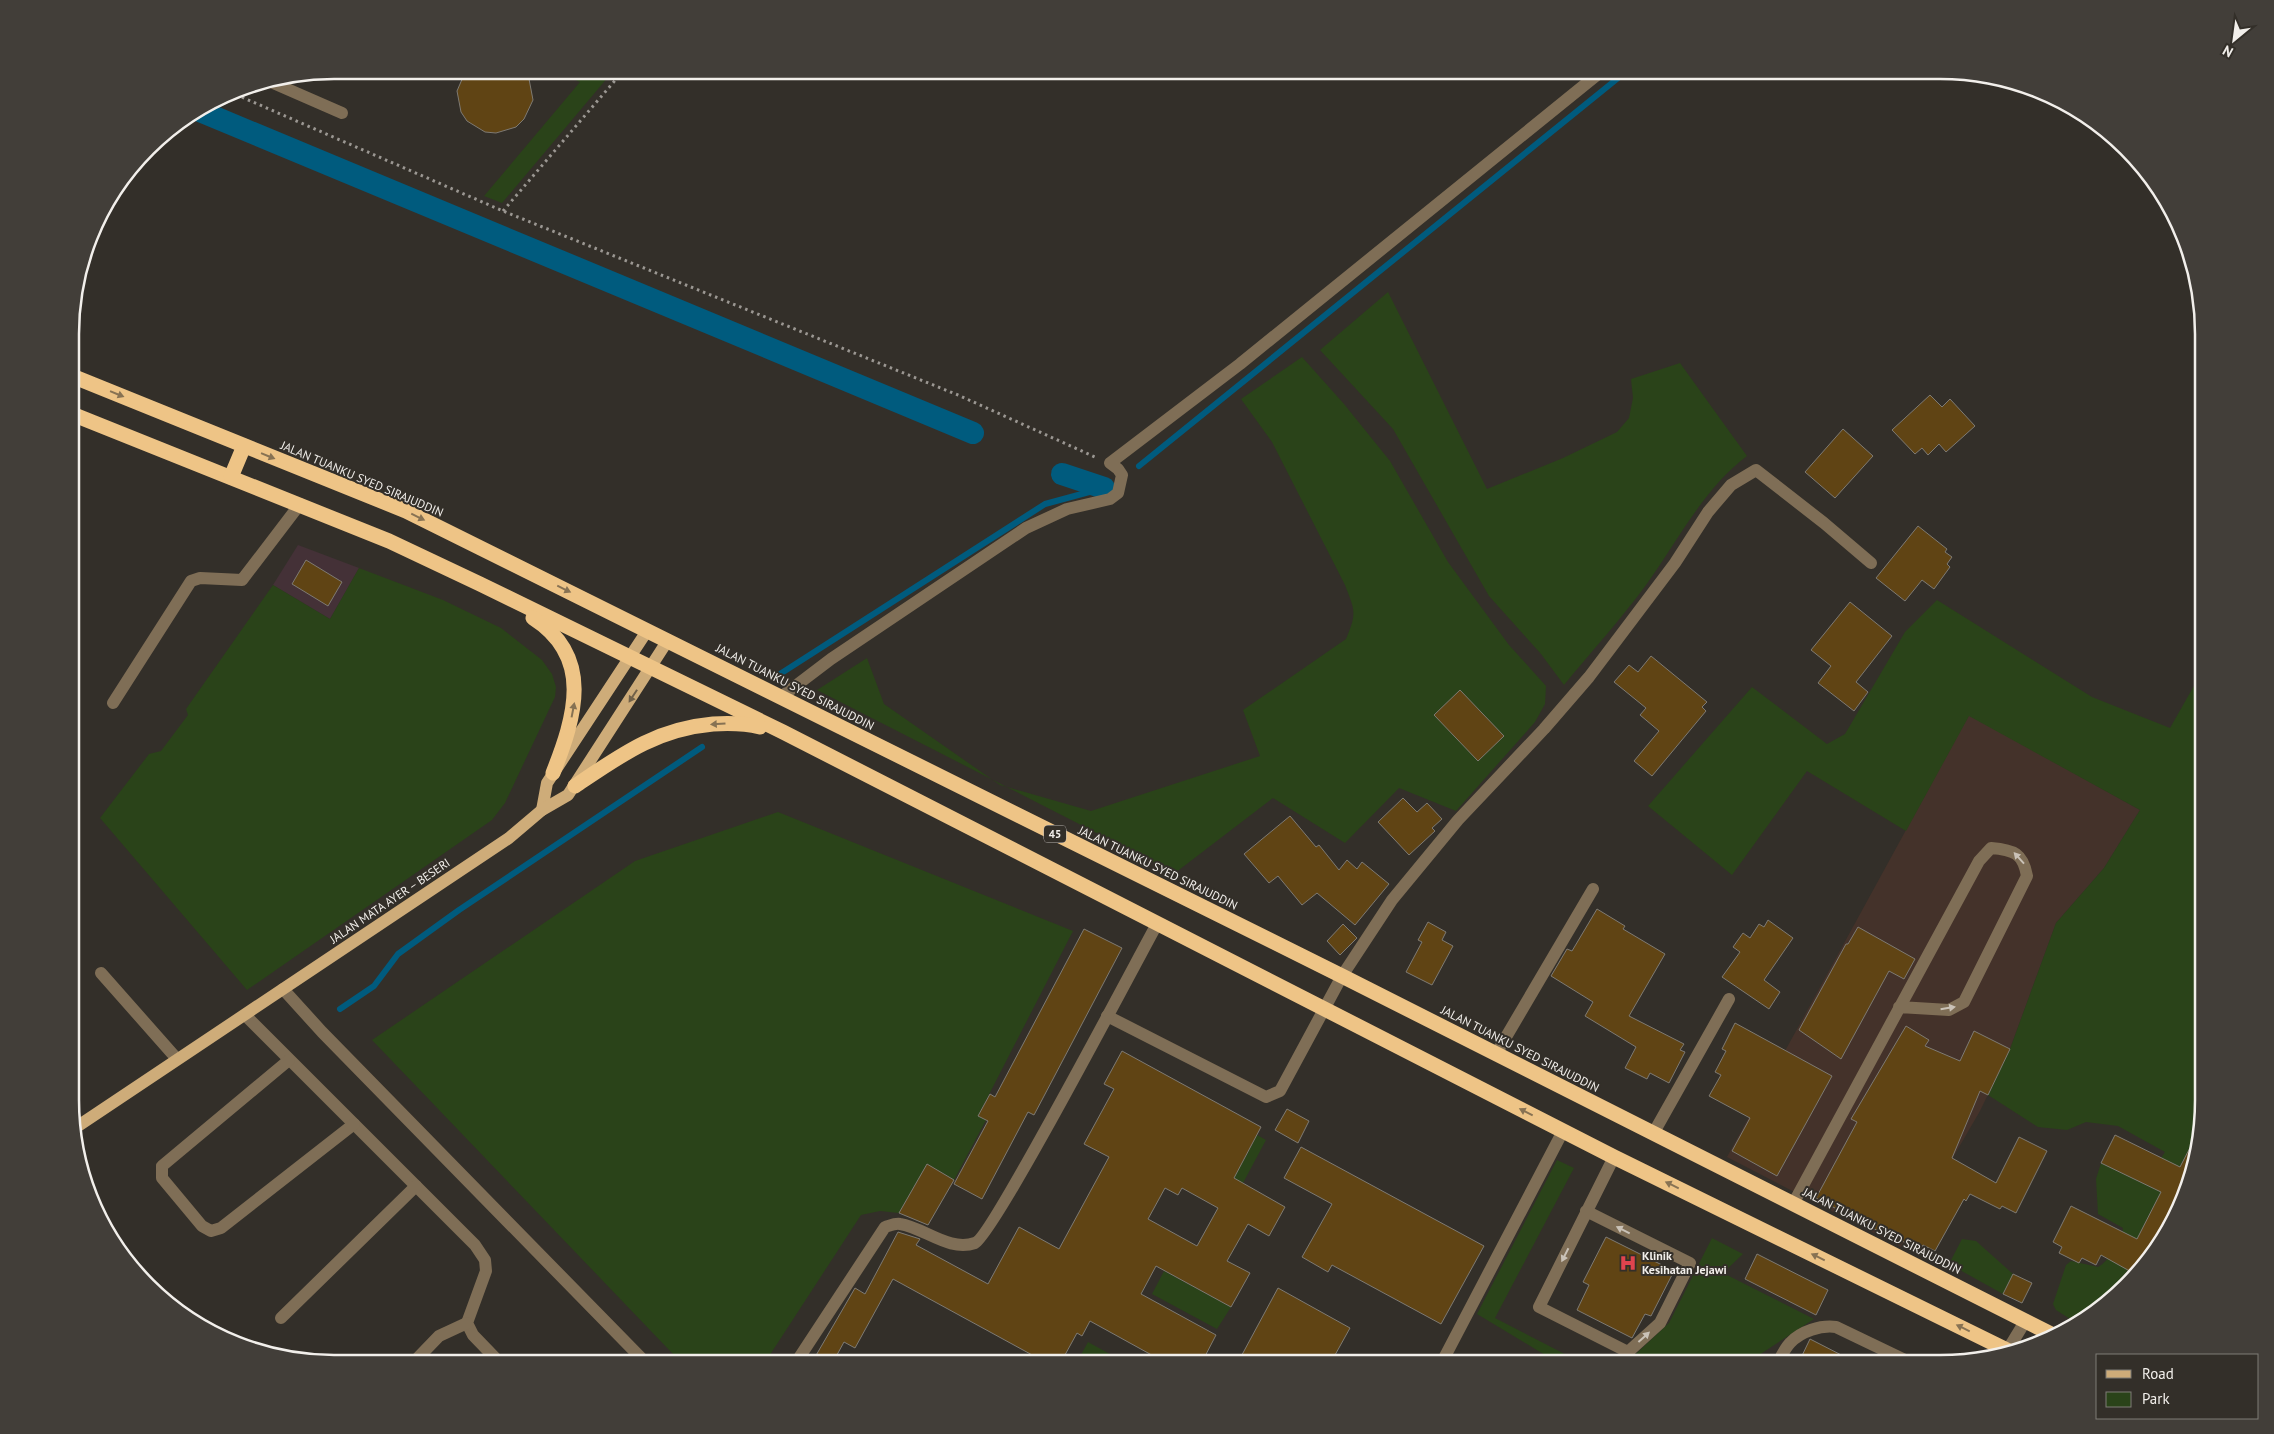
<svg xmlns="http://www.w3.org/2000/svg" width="2274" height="1434" font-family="'PT Sans',sans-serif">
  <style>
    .commercial { fill: #44322a }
    .industrial { fill: #443137 }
    .green { fill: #2a4319 }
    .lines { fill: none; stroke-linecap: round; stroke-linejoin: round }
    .stream { stroke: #005b7e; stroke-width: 6 }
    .canal { stroke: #005b7e; stroke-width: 22 }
    .building { fill: #604414; stroke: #7e7a73; fill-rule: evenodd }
    .path { stroke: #9b9792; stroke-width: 3; stroke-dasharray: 2.5 4; stroke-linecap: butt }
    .minor { stroke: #7f6e56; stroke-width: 12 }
    .major { stroke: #ceac79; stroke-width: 12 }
    .highway { stroke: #eec486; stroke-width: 15 }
    .oneway { fill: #877253 }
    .oneway2 { fill: #716149 }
    .oneway3 { fill: #cac2b7 }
    .labels { text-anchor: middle; stroke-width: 4; stroke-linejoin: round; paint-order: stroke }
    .shield { fill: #332f29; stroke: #b9b5b1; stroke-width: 1 }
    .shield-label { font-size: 11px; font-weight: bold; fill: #f2efeb }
    .street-label { font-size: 12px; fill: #f2efeb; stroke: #332f29 }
    .poi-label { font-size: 12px; font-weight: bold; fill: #f2efeb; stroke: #332f29; text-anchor: start }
    .rim { fill: none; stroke: #f2efeb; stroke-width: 2.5 }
  </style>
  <rect width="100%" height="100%" fill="#332f29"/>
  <path class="commercial" d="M1969,715L2140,810L2104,868L2056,923L2010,1049L1980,1111L1901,1247L1727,1157Z"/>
  <path class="industrial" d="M298,545L359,568L330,619L273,585Z"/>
  <g class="green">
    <path d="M553,70H614L502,203L484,196L580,82Z"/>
    <path d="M1388,292L1487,489L1563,458L1617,432L1629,418L1633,398L1631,379L1680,363L1747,456C1703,489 1678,541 1646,585C1621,619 1591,652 1564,685L1541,654L1489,596L1393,429L1320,350Z"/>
    <path d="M1302,357L1344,404L1390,461L1448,562L1509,645L1546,686L1545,704L1535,722L1456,811L1399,788L1345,843L1273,798L1175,873L817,690L867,658L884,704L1000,785L1091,811L1260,756L1243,710L1346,639C1357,613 1355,611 1345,585L1272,442L1241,399Z"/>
    <path d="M359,568L443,600L501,628L542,660L552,674L556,687L555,697L505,803L492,820L247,990L100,818L149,754L161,751L188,715L186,709L273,585L330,619Z"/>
    <path d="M1937,600L2092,697L2170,728L2203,670V1117L2199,1140L2195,1138L2167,1191L2151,1212L2137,1240L2135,1261L2123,1276L2104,1305L2078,1324L2056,1310L2053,1304L2066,1265L2071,1261L2098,1267C2109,1261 2122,1241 2123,1228L2098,1214L2096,1179L2101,1163L2161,1158L2165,1152L2118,1126L2086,1122L2067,1130L2038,1127L1988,1095L2010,1049L2056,923L2104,868L2140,810L1969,716L1906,831L1807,771L1732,875L1648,806L1752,687L1827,744L1845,734L1905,632Z"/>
    <path d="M778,812L1073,931L978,1116L986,1120L954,1180L927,1164L899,1213L880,1211L861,1215L764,1364H686L672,1353L372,1040L635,861Z"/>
    <path d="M1257,1135L1266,1140L1243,1183L1202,1161L1244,1160Z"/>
    <path d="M1557,1160L1574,1168L1495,1318L1584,1364H1560L1477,1314Z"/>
    <path d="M1712,1238L1743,1254L1723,1273L1814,1319L1753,1359L1754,1364H1625L1669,1323Z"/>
    <path d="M1962,1239L1976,1241L2013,1274L2003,1294L1949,1264Z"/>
    <path d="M1164,1271L1231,1307L1217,1329L1152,1294Z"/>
    <path d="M1088,1342L1128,1364H1076Z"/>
  </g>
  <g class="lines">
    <g class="stream">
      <path d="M1139,466L1628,70"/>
      <path d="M780,674L1045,504L1104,488"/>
      <path d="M340,1009L374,986L398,954L459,910L702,747"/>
    </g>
    <g class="canal">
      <path d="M200,111L973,433"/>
      <path d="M1062,474L1104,488"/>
    </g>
  </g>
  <g class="building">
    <path d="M466,70H523L529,79L533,100L524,119L516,127L496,133L485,132L467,121L461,112L457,91Z"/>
    <path d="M1930,395L1942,407L1950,399L1975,426L1946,452L1939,444L1928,455L1922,448L1915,454L1892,430Z"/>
    <path d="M1843,429L1873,456L1835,498L1805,472Z"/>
    <path d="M1918,526L1947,549L1945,552L1952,557L1947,564L1950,567L1934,589L1922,580L1905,601L1876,578Z"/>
    <path d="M306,560L342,582L328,606L292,584Z"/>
    <path d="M1850,602L1892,636L1856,682L1868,692L1854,711L1818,683L1831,666L1811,650Z"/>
    <path d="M1651,656L1707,702L1702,707L1706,711L1652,776L1634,761L1659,731L1640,715L1646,708L1614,682L1629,665L1638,672Z"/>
    <path d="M1460,690L1504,736L1478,761L1434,715Z"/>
    <path d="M1403,798L1417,812L1427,803L1442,819L1432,828L1435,831L1409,855L1378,822Z"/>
    <path d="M1290,816L1316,847L1319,845L1339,870L1347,860L1357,869L1362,862L1389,884L1355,925L1317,893L1302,905L1278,876L1269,883L1244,854Z"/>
    <path d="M1597,909L1625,926L1623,929L1665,954L1629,1016L1684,1044L1680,1050L1685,1052L1669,1083L1650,1073L1647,1079L1625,1068L1636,1047L1585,1016L1593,1002L1551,976L1567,949L1572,951Z"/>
    <path d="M1768,920L1793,938L1764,980L1780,992L1769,1009L1722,977L1740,952L1733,947L1743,933L1750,938L1759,924L1764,927Z"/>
    <path d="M1428,922L1446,932L1442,940L1453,946L1432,985L1406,972L1422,942L1418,940Z"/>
    <path d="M1343,924L1357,938L1340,955L1327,941Z"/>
    <path d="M1858,927L1915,959L1904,979L1889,971L1841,1059L1799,1030L1846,944H1848Z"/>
    <path d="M1084,929L1122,948L1034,1115L1028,1112L982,1199L954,1184L988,1121L978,1116L990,1094L995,1097Z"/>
    <path d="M1735,1023L1832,1076L1777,1176L1732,1151L1750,1118L1709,1096L1721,1075L1715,1072L1726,1051L1722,1049Z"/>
    <path d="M1906,1026L1929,1040L1925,1046L1960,1061L1974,1031L2010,1049L1988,1095L1980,1091L1952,1158L1996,1183L2019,1137L2047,1151L2016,1213L2002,1206L2000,1209L1970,1194L1966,1201L1964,1199L1935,1251L1923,1245L1920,1250L1902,1241L1901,1243L1816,1198L1857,1122L1851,1119Z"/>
    <path d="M1122,1051L1261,1127L1234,1178L1285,1207L1269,1236L1248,1224L1227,1261L1250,1273L1231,1307L1156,1266L1141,1294L1216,1335L1201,1364H1168L1090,1321L1082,1336L1077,1333L1060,1364H1030L1034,1356L893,1279L855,1348L844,1342L832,1364H811L855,1288L865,1294L898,1232L920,1239L916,1245L988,1284L1019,1227L1059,1249L1109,1157L1084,1144L1114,1089L1104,1084ZM1165,1188L1178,1195L1182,1188L1218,1208L1197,1246L1148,1219Z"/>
    <path d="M1287,1109L1309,1121L1298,1143L1275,1130Z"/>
    <path d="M2115,1135L2180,1167L2194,1140L2199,1141L2190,1185L2160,1246L2135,1274L2101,1255L2096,1265L2082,1258L2079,1263L2059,1253L2062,1247L2053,1242L2071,1206L2137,1239L2161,1192L2101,1163Z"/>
    <path d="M1301,1147L1484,1246L1441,1324L1332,1265L1328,1272L1302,1257L1332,1204L1284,1178Z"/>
    <path d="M927,1164L954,1180L928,1225L899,1213Z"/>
    <path d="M1606,1237L1674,1271L1651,1316L1645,1314L1632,1338L1577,1310L1589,1285L1583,1282Z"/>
    <path d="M1757,1254L1828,1290L1816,1315L1745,1279Z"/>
    <path d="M2013,1274L2032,1283L2022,1303L2003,1294Z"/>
    <path d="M1278,1288L1350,1328L1330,1364H1237Z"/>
    <path d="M1810,1339L1857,1363L1798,1364Z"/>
  </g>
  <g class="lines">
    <g class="path">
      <path d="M230,92L503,211L958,395L1095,457"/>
      <path d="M503,211L624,70"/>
    </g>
    <g class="minor">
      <path d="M271,82L342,113"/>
      <path d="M781,697L831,659L1026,528L1067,509L1110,499L1118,493L1122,475L1118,469L1110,463L1240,364L1603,70"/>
      <path d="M113,703L191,581L200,578L242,580L300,504"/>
      <path d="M101,973L177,1059"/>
      <path d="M283,989L322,1032L647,1364"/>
      <path d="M245,1015L475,1245L485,1260L486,1271L467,1323L473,1335L501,1364"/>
      <path d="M1107,1016L1266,1097L1280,1091L1342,976L1392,900L1458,820L1544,729L1589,677L1675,563L1708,512L1731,485L1756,470L1824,523L1871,563"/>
      <path d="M1496,1054L1593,889"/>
      <path d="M289,1060L162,1166V1178L202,1226L211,1231L221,1228L354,1124"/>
      <path d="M1653,1134L1729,999"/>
      <path d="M1793,1204L1979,861L1991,848C2014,850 2023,853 2027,876L1964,1002L1949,1010L1899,1007"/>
      <path d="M1586,1211L1690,1263L1660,1323L1628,1352L1539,1307L1614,1157"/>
      <path d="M281,1318L416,1186"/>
      <path d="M2004,1356L2026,1320"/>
      <path d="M412,1364L439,1336L467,1323"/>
      <path d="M795,1364L885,1227C889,1226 895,1223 900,1224C925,1228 949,1252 975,1243C992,1237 1136,962 1157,924"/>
      <path d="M1441,1364L1563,1131"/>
      <path d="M1777,1364C1781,1357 1785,1348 1790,1343C1801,1331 1821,1325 1836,1327L1911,1363"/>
    </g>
    <g class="major">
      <path d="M542,810L547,783L647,631"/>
      <path d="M72,1130L509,838L542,810L568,795L668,640"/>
    </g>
    <g class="highway">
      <path d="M72,376L406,511L1342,976L2055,1336"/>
      <path d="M72,414L389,541L480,584L783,732L1614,1157L2013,1353"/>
      <path d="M231,477L244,446"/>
      <path d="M533,618C594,657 575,717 553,773"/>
      <path d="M575,786C621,755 656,729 713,724C729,723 744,723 760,727"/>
    </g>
  </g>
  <defs><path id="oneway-solid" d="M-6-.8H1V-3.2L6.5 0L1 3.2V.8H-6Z" transform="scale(1.25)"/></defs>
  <g class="oneway">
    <use href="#oneway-solid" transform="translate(117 394) rotate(22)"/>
    <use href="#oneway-solid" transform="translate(268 456) rotate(22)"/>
    <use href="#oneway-solid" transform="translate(418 517) rotate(26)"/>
    <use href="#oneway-solid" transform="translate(564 589) rotate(26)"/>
    <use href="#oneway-solid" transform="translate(573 710) rotate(-79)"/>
    <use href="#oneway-solid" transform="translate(718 724) rotate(176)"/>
    <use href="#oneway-solid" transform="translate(1526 1112) rotate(-153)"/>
    <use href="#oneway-solid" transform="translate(1672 1185) rotate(-154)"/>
    <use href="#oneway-solid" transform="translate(1818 1257) rotate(-154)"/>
    <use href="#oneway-solid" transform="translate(1963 1328) rotate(-154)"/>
  </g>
  <use class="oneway2" href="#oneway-solid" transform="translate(633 696) rotate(123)"/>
  <g class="oneway3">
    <use href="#oneway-solid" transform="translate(2019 858) rotate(-132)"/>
    <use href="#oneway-solid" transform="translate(1948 1008) rotate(-9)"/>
    <use href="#oneway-solid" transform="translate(1623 1230) rotate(-153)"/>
    <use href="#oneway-solid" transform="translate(1565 1255) rotate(117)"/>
    <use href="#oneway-solid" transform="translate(1644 1337) rotate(-42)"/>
  </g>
  <defs>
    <g id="hospital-bare" transform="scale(1.35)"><path d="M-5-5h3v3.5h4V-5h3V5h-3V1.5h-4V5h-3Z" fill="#e0444e" stroke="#332f29" stroke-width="2.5" paint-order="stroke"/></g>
  </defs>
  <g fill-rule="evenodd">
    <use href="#hospital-bare" x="1628" y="1263"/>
  </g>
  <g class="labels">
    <rect class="shield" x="1044" y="825.5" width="22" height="17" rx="4"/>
    <g class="shield-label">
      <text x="1055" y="838">45</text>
    </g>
    <g class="street-label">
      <text transform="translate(362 479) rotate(23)" y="4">JALAN TUANKU SYED SIRAJUDDIN</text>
      <text transform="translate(795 687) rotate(27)" y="4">JALAN TUANKU SYED SIRAJUDDIN</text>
      <text transform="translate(1158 868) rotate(26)" y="4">JALAN TUANKU SYED SIRAJUDDIN</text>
      <text transform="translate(390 901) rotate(-34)" y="4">JALAN MATA AYER – BESERI</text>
      <text transform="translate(1520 1049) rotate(27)" y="4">JALAN TUANKU SYED SIRAJUDDIN</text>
      <text transform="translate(1882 1231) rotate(27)" y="4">JALAN TUANKU SYED SIRAJUDDIN</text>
    </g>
    <g class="poi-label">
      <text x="1642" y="1260">Klinik<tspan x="1642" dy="14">Kesihatan Jejawi</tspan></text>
    </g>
  </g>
  <path d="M0 0H2274V1434H0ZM334 79H1940A255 255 0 0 1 2195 334V1100A255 255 0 0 1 1940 1355H334A255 255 0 0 1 79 1100V334A255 255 0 0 1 334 79Z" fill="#423e39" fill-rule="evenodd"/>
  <path class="rim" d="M334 79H1940A255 255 0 0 1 2195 334V1100A255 255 0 0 1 1940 1355H334A255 255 0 0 1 79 1100V334A255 255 0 0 1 334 79Z"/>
  <rect x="2096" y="1354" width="162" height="65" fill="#332f29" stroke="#7f7c77"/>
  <rect x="2106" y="1370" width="25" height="8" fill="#ceac79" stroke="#7f7c77"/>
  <text x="2142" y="1379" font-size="15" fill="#f2efeb">Road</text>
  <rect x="2106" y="1392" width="25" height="15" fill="#2a4319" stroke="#7f7c77"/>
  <text x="2142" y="1404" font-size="15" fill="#f2efeb">Park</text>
  <g transform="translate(2234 40) rotate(209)" stroke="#332f29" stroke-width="4" paint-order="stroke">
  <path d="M0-4L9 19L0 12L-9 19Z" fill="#f2efeb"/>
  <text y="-8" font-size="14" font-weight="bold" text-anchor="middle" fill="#f2efeb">N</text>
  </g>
</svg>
